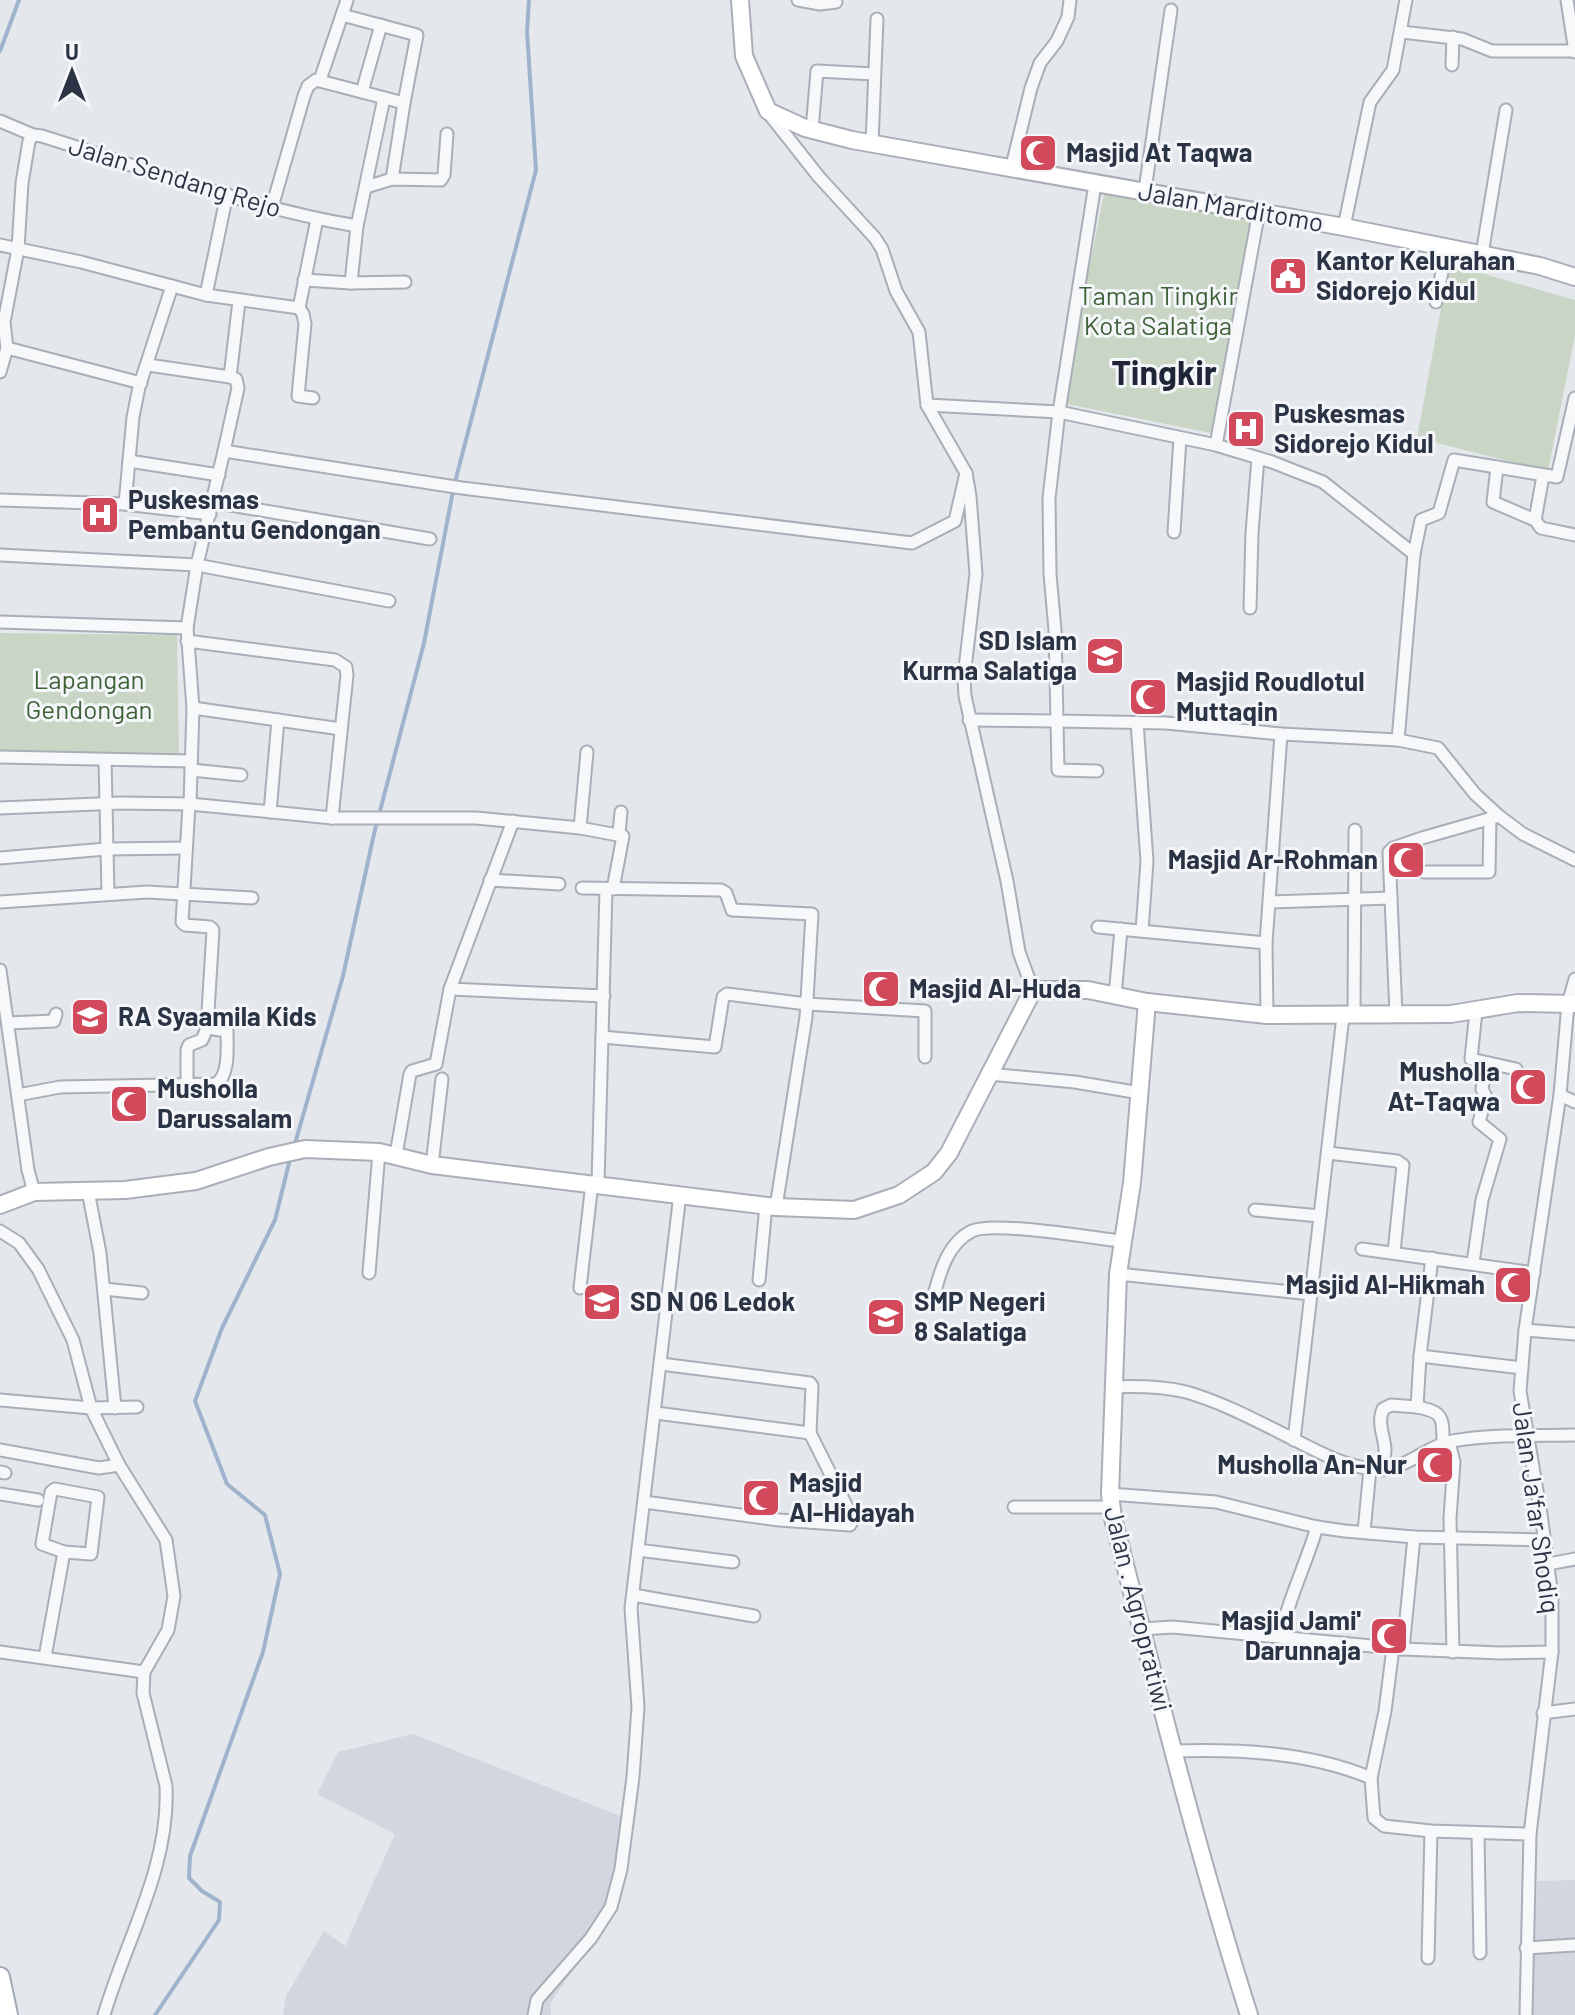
<svg xmlns="http://www.w3.org/2000/svg" width="1575" height="2015" font-family="Barlow,sans-serif">
  <style>
    .built { fill: #d2d6de }
    .green { fill: #c9d6c5 }
    .lines { fill: none; stroke-linecap: round; stroke-linejoin: round }
    .stream { stroke: #9fb4cc; stroke-width: 4 }
    .street-casing { stroke: #a9aeb7; stroke-width: 15 }
    .secondary-casing { stroke: #a9aeb7; stroke-width: 20 }
    .primary-casing { stroke: #a3abb8; stroke-width: 22 }
    .street { stroke: #f7f8fa; stroke-width: 11 }
    .secondary { stroke: #fff; stroke-width: 16 }
    .primary { stroke: #fff; stroke-width: 18 }
    .labels { text-anchor: middle; stroke-width: 6; stroke-linejoin: round; paint-order: stroke }
    .poi-label { font-size: 26px; font-weight: bold; fill: #2b3445; stroke: #f4f6f9; text-anchor: start }
    .street-label { font-size: 26px; fill: #2b3445; stroke: #f4f6f9 }
    .park-label { font-size: 26px; fill: #3f6138; stroke: #f4f6f9 }
    .district-label { font-size: 34px; font-weight: bold; fill: #1d2536; stroke: #f4f6f9 }
  </style>
  <rect width="100%" height="100%" fill="#e4e7ec"/>
  <g class="built">
    <path d="M413,1734L628,1819L603,1926L551,2002V2015H283L286,1996L324,1931L345,1946L395,1834L317,1794L338,1752Z"/>
    <path d="M1575,1880V2015H1533L1537,1881Z"/>
  </g>
  <g class="green">
    <path d="M1105,189L1254,219L1211,433L1062,403Z"/>
    <path d="M1449,264L1575,300V335L1548,471L1417,438Z"/>
    <path d="M0,633L177,635L179,757L0,755Z"/>
  </g>
  <g class="lines">
    <g class="stream">
      <path d="M0,51L19,0"/>
      <path d="M294,1147L343,976L374,834L424,643L454,486L536,170L527,32L529,0"/>
      <path d="M155,2015L219,1920L220,1902L202,1891L189,1878L190,1856L263,1652L280,1574L265,1515L227,1484L195,1401L222,1328L275,1220L291,1155"/>
    </g>
    <g class="street-casing">
      <g id="street">
        <path d="M798,0L820,4L836,2"/>
        <path d="M1567,0L1575,52"/>
        <path d="M342,15L417,35L404,103"/>
        <path d="M1402,32L1462,39L1492,51H1575"/>
        <path d="M1452,65L1453,37"/>
        <path d="M320,80L347,0"/>
        <path d="M362,92L381,25"/>
        <path d="M770,115L819,177L875,238L882,249L896,291L919,332L927,405L966,473L970,496L976,574L964,677L965,696L1007,881L1019,952L1033,990"/>
        <path d="M0,121L33,135L42,136C146,169 250,208 357,226"/>
        <path d="M812,130L817,71L874,74"/>
        <path d="M872,144L877,19"/>
        <path d="M1011,170L1031,88L1040,63L1057,41L1068,17L1070,0"/>
        <path d="M1095,184L1059,412L1049,498L1050,574L1055,630L1057,721L1166,723L1281,734L1398,740L1438,748L1475,794L1499,816L1523,834L1575,860"/>
        <path d="M366,187L392,179L441,180L444,175L447,134"/>
        <path d="M1145,190L1171,10"/>
        <path d="M272,207L304,96L308,86L316,80L404,103L392,179"/>
        <path d="M1344,227L1370,102L1393,70L1406,0"/>
        <path d="M0,245L81,262L206,295L299,308L317,219"/>
        <path d="M1482,254L1506,110"/>
        <path d="M304,280L351,283L405,282"/>
        <path d="M351,283L357,226L384,98"/>
        <path d="M206,295L227,194"/>
        <path d="M1436,302L1447,247"/>
        <path d="M299,308L303,314L305,324L298,396L313,398"/>
        <path d="M7,348L141,383"/>
        <path d="M148,365L230,377L239,301"/>
        <path d="M0,372L7,348L4,322L18,249L22,183L29,141L33,135"/>
        <path d="M927,405L1059,412L1216,445L1272,462L1323,482L1414,554L1398,740"/>
        <path d="M1216,445L1259,211"/>
        <path d="M224,451L238,388L236,379L230,377"/>
        <path d="M129,461L219,475"/>
        <path d="M1497,467L1493,502L1535,520L1541,528L1575,535"/>
        <path d="M0,500L125,504L210,514"/>
        <path d="M213,502L430,539"/>
        <path d="M125,504L133,417L139,387L172,286"/>
        <path d="M1535,520L1543,476"/>
        <path d="M1174,532L1180,438"/>
        <path d="M1414,554L1421,520L1439,513L1454,460L1557,477L1575,398"/>
        <path d="M0,555L197,565L389,601"/>
        <path d="M1250,608L1252,533L1258,458"/>
        <path d="M0,622L187,628"/>
        <path d="M187,641L335,660L346,667L347,675L332,818"/>
        <path d="M193,708L341,729"/>
        <path d="M969,720L1057,721L1058,770L1097,771"/>
        <path d="M1137,722L1147,861L1142,931"/>
        <path d="M0,757L191,761"/>
        <path d="M105,760L108,893"/>
        <path d="M191,770L241,775"/>
        <path d="M190,804L193,708L187,628L197,565L224,451L462,488L912,543L955,521L966,473"/>
        <path d="M0,808L121,803L190,804L332,818H476L580,828L623,836L613,889"/>
        <path d="M270,812L278,720"/>
        <path d="M513,821L450,989L604,996"/>
        <path d="M580,828L587,752"/>
        <path d="M619,833L621,812"/>
        <path d="M0,858L106,849L186,848"/>
        <path d="M1424,872H1489L1490,818"/>
        <path d="M490,880L559,884"/>
        <path d="M582,888L721,890L726,893L732,910L812,914L806,1017L776,1207"/>
        <path d="M0,902L147,892L252,898"/>
        <path d="M1270,902L1391,898"/>
        <path d="M1098,927L1266,943"/>
        <path d="M0,970L28,1170L34,1192"/>
        <path d="M1115,996L1121,929"/>
        <path d="M1476,1011L1471,1059L1516,1069"/>
        <path d="M1396,1014L1389,852L1393,848L1422,838L1499,816"/>
        <path d="M1267,1015L1266,943L1281,734"/>
        <path d="M1354,1015L1355,830"/>
        <path d="M8,1023L54,1021L56,1014"/>
        <path d="M602,1037L715,1047L723,997L727,994L807,1004L925,1011V1057"/>
        <path d="M988,1074L1075,1082L1140,1093"/>
        <path d="M187,1085V1050L189,1045L202,1040L207,1028L213,930L210,927L185,925L182,922L189,805"/>
        <path d="M18,1095L60,1087L216,1084C230,1075 227,1046 227,1031L207,1028"/>
        <path d="M1560,1095L1575,1102"/>
        <path d="M1328,1153L1397,1161L1403,1165L1394,1252"/>
        <path d="M396,1155L410,1074L412,1071L436,1064L450,989"/>
        <path d="M432,1165L442,1079"/>
        <path d="M598,1184L606,889"/>
        <path d="M88,1191L100,1253L115,1408"/>
        <path d="M1255,1210L1320,1216"/>
        <path d="M0,1231L19,1243L38,1269L73,1340L91,1408L119,1465L166,1540L174,1596L168,1630L144,1672L143,1693L166,1786C170,1866 126,1940 104,2015"/>
        <path d="M1362,1249L1534,1273"/>
        <path d="M1432,1258L1420,1356L1522,1368"/>
        <path d="M1473,1263L1482,1200L1500,1139L1479,1122L1486,1097L1482,1089L1487,1063"/>
        <path d="M369,1273L379,1152"/>
        <path d="M1118,1274L1311,1294L1343,1016"/>
        <path d="M759,1280L766,1205"/>
        <path d="M580,1288L592,1183"/>
        <path d="M104,1289L142,1293"/>
        <path d="M933,1299C939,1275 947,1243 972,1231C994,1221 1093,1238 1121,1241"/>
        <path d="M1525,1330L1575,1334"/>
        <path d="M1420,1356L1417,1407C1444,1412 1443,1418 1443,1444"/>
        <path d="M1112,1387C1137,1386 1161,1386 1186,1392C1222,1402 1259,1422 1293,1439C1318,1452 1344,1466 1373,1469C1404,1473 1425,1446 1452,1441C1493,1434 1534,1436 1575,1435"/>
        <path d="M0,1400L91,1408L137,1407"/>
        <path d="M656,1413L810,1433L812,1386L810,1383L661,1364"/>
        <path d="M1294,1440L1311,1294"/>
        <path d="M1449,1442L1454,1462L1450,1518L1453,1652"/>
        <path d="M0,1450L99,1468L119,1465"/>
        <path d="M1382,1470C1383,1463 1385,1456 1385,1449C1384,1435 1377,1423 1383,1409L1391,1405L1417,1407"/>
        <path d="M0,1472L5,1473"/>
        <path d="M55,1489L98,1497L91,1554L64,1552L42,1544L51,1492Z"/>
        <path d="M0,1494L38,1500"/>
        <path d="M1110,1494L1216,1502L1317,1527L1345,1531L1414,1537L1544,1540"/>
        <path d="M644,1502L779,1520L850,1525L853,1519L810,1433"/>
        <path d="M1014,1507H1111"/>
        <path d="M1364,1532L1370,1469"/>
        <path d="M638,1550L733,1562"/>
        <path d="M1548,1564L1575,1559"/>
        <path d="M633,1595L754,1616"/>
        <path d="M1141,1629L1173,1627L1403,1649L1500,1653L1552,1652"/>
        <path d="M1280,1636C1289,1598 1306,1564 1317,1527"/>
        <path d="M1403,1649L1414,1537"/>
        <path d="M0,1652L144,1672"/>
        <path d="M45,1657L64,1552"/>
        <path d="M1543,1713L1575,1709"/>
        <path d="M1173,1751C1238,1749 1310,1752 1371,1778L1374,1818L1384,1826L1431,1831L1530,1834"/>
        <path d="M1371,1778L1385,1711L1393,1648"/>
        <path d="M1478,1833L1480,1953"/>
        <path d="M1526,1948L1575,1945"/>
        <path d="M1428,1958L1431,1831"/>
        <path d="M534,2015L537,2000L591,1938L611,1907L621,1869L633,1777L638,1707L631,1608L680,1194"/>
        <path d="M1526,2015L1530,1834L1552,1652V1597L1541,1514L1520,1391L1525,1330L1560,1095L1568,1004L1575,979"/>
      </g>
    </g>
    <g class="secondary-casing">
      <g id="secondary">
        <path d="M740,0L744,56L768,111L805,128L852,140L1344,227L1540,266L1575,277"/>
        <path d="M1147,1002L1132,1183L1118,1274L1110,1494L1113,1518C1156,1685 1197,1851 1249,2015"/>
        <path d="M0,1205L34,1192L125,1190L196,1181L269,1157L305,1149L379,1152L432,1165L776,1207L854,1210L899,1195L934,1172L949,1153L1033,990H1088L1147,1002L1267,1015L1451,1014L1518,1003L1575,1004"/>
      </g>
    </g>
    <g class="primary-casing">
      <path id="primary" d="M0,1977L8,2015"/>
    </g>
    <use href="#street" class="street"/>
    <use href="#secondary" class="secondary"/>
    <use href="#primary" class="primary"/>
  </g>
  <defs>
    <g id="mosque-square" transform="scale(2)"><rect x="-9" y="-9" width="18" height="18" rx="4" fill="#d1495b" stroke="#f4f6f9"/><path d="M3.5-4.9A6 6 0 1 0 3.5 4.9A5 5 0 1 1 3.5-4.9Z" fill="#fff"/></g>
    <g id="civic-square" transform="scale(2)"><rect x="-9" y="-9" width="18" height="18" rx="4" fill="#d1495b" stroke="#f4f6f9"/><path d="M-.6-6.5H3V-4.5H.6V-3L4-1V1h2V6H-6V1h2V-1L-.6-3ZM-1.2 2.5V6h2.4V2.5Z" fill="#fff"/></g>
    <g id="hospital-square" transform="scale(2)"><rect x="-9" y="-9" width="18" height="18" rx="4" fill="#d1495b" stroke="#f4f6f9"/><path d="M-5-5h3v3.5h4V-5h3V5h-3V1.5h-4V5h-3Z" fill="#fff"/></g>
    <g id="school-square" transform="scale(2)"><rect x="-9" y="-9" width="18" height="18" rx="4" fill="#d1495b" stroke="#f4f6f9"/><path d="M0-5L7-2L0 1L-7-2ZM-4 1L0 2.5L4 1V4Q0 6-4 4Z" fill="#fff"/></g>
  </defs>
  <g fill-rule="evenodd">
    <use href="#mosque-square" x="1038" y="153"/>
    <use href="#civic-square" x="1288" y="276"/>
    <use href="#hospital-square" x="1246" y="429"/>
    <use href="#hospital-square" x="100" y="515"/>
    <use href="#school-square" x="1105" y="656"/>
    <use href="#mosque-square" x="1148" y="697"/>
    <use href="#mosque-square" x="1406" y="860"/>
    <use href="#mosque-square" x="881" y="989"/>
    <use href="#school-square" x="90" y="1017"/>
    <use href="#mosque-square" x="1528" y="1087"/>
    <use href="#mosque-square" x="129" y="1104"/>
    <use href="#mosque-square" x="1513" y="1285"/>
    <use href="#school-square" x="602" y="1302"/>
    <use href="#school-square" x="886" y="1317"/>
    <use href="#mosque-square" x="1435" y="1465"/>
    <use href="#mosque-square" x="761" y="1498"/>
    <use href="#mosque-square" x="1389" y="1636"/>
  </g>
  <g class="labels">
    <g class="poi-label">
      <text x="1066" y="162">Masjid At Taqwa</text>
      <text x="1316" y="270">Kantor Kelurahan<tspan x="1316" dy="30">Sidorejo Kidul</tspan></text>
      <text x="1274" y="423">Puskesmas<tspan x="1274" dy="30">Sidorejo Kidul</tspan></text>
      <text x="128" y="509">Puskesmas<tspan x="128" dy="30">Pembantu Gendongan</tspan></text>
      <text x="1077" y="650" text-anchor="end">SD Islam<tspan x="1077" dy="30">Kurma Salatiga</tspan></text>
      <text x="1176" y="691">Masjid Roudlotul<tspan x="1176" dy="30">Muttaqin</tspan></text>
      <text x="1378" y="869" text-anchor="end">Masjid Ar-Rohman</text>
      <text x="909" y="998">Masjid Al-Huda</text>
      <text x="118" y="1026">RA Syaamila Kids</text>
      <text x="1500" y="1081" text-anchor="end">Musholla<tspan x="1500" dy="30">At-Taqwa</tspan></text>
      <text x="157" y="1098">Musholla<tspan x="157" dy="30">Darussalam</tspan></text>
      <text x="1485" y="1294" text-anchor="end">Masjid Al-Hikmah</text>
      <text x="630" y="1311">SD N 06 Ledok</text>
      <text x="914" y="1311">SMP Negeri<tspan x="914" dy="30">8 Salatiga</tspan></text>
      <text x="1407" y="1474" text-anchor="end">Musholla An-Nur</text>
      <text x="789" y="1492">Masjid<tspan x="789" dy="30">Al-Hidayah</tspan></text>
      <text x="1361" y="1630" text-anchor="end">Masjid Jami'<tspan x="1361" dy="30">Darunnaja</tspan></text>
    </g>
    <g class="street-label">
      <text transform="translate(175 177) rotate(17)" y="9">Jalan Sendang Rejo</text>
      <text transform="translate(1231 207) rotate(10)" y="9">Jalan Marditomo</text>
      <text transform="translate(1536 1508) rotate(82)" y="9">Jalan Ja'far Shodiq</text>
      <text transform="translate(1138 1609) rotate(76)" y="9">Jalan . Agropratiwi</text>
    </g>
    <g class="park-label">
      <text x="1158" y="305">Taman Tingkir<tspan x="1158" dy="30">Kota Salatiga</tspan></text>
      <text x="89" y="689">Lapangan<tspan x="89" dy="30">Gendongan</tspan></text>
    </g>
    <g class="district-label">
      <text x="1164" y="385">Tingkir</text>
    </g>
  </g>
  <g transform="translate(72 72)" stroke="#f4f6f9" stroke-width="6" paint-order="stroke">
  <path d="M0-6L14 30L0 20L-14 30Z" fill="#2b3445"/>
  <text y="-12" font-size="22" font-weight="bold" text-anchor="middle" fill="#2b3445">U</text>
  </g>
</svg>
